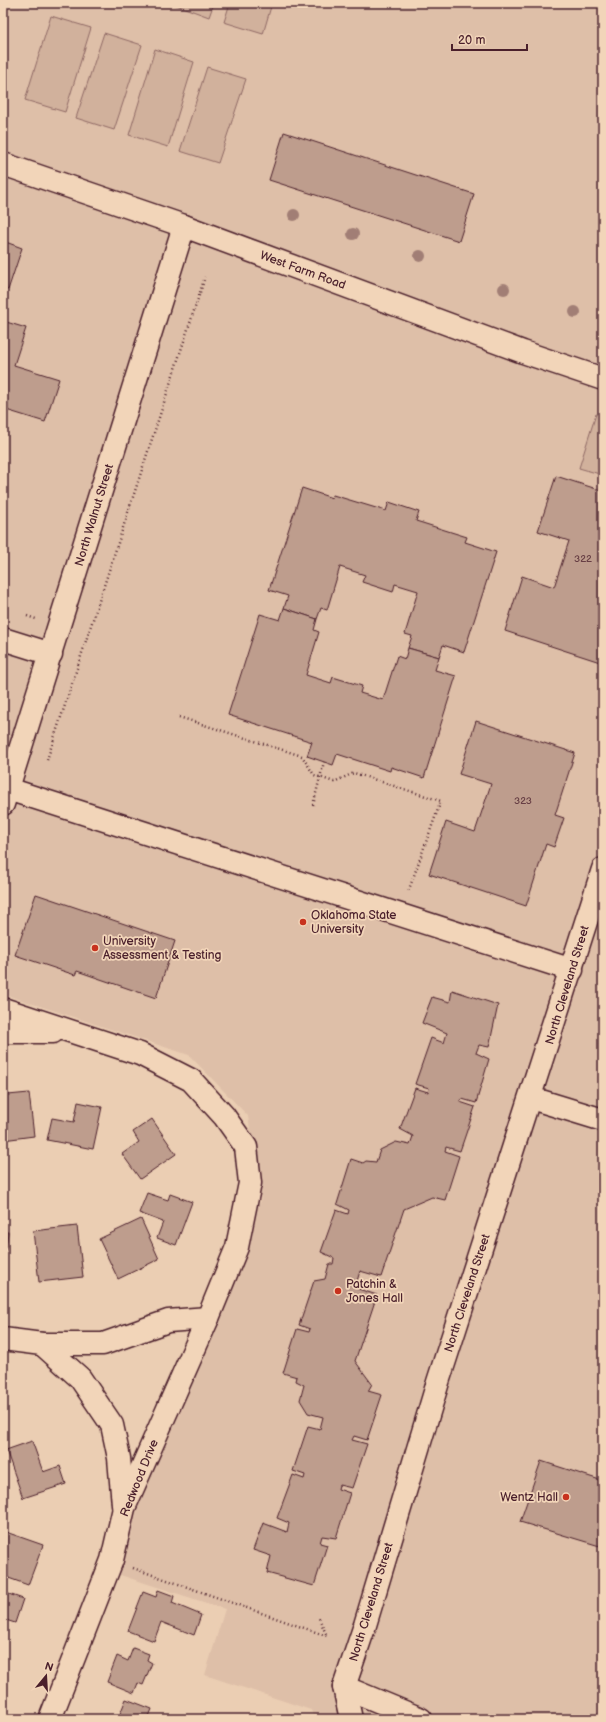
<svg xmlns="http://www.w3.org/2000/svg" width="606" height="1722" font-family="'Balsamiq Sans',sans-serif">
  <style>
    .built { fill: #debfa8 }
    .park { fill: #d1b19c; stroke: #8e6864 }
    .building { fill: #be9d8d; stroke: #4a1f2b }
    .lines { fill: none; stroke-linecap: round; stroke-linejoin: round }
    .minor-casing { stroke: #4a1f2b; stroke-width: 25 }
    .path { stroke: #4a1f2b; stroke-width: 2.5; stroke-dasharray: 1 3; stroke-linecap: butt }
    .minor { stroke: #f2d5b9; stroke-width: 22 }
    .tree { fill: #a17e75 }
    .poi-dot { fill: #c8321e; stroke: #f2d5b9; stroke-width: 1.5 }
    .labels { text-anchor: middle; stroke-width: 3.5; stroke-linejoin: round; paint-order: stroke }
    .number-label { font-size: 10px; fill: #673e44 }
    .street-label { font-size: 12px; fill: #4a1f2b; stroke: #f2d5b9 }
    .poi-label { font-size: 12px; fill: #4a1f2b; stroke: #f2d5b9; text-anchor: start }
  </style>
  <rect width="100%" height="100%" fill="#ebceb3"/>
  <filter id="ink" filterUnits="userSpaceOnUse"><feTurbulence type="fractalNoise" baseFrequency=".025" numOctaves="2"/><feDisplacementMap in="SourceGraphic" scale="8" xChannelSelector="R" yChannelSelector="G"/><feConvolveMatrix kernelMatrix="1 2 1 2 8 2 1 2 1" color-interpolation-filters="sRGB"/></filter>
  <g filter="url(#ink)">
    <path class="built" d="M3,3H603V1719H314L311,1710L205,1675L225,1609L111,1572L261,1200L248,1116L189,1055L3,994V851L7,841L3,839Z"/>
    <g class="park">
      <path d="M171,3H214L209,17Z"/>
      <path d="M230,3H272L263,34L224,22Z"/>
      <path d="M51,16L91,28L65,112L25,100Z"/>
      <path d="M104,33L142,45L114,130L76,118Z"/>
      <path d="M155,49L194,62L168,147L129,135Z"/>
      <path d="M207,67L246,79L218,163L180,151Z"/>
      <path d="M596,414L603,416V475L579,468Z"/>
    </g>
    <g class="building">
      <path d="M284,132L474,194L459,241L269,180Z"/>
      <path d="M3,241L22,248L8,290L3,289Z"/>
      <path d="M3,321L26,328L14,365L59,379L45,422L3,409Z"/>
      <path d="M556,476L603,491V663L505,631L522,576L554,587L569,541L538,531Z"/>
      <path d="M302,488L332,498L333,495L386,511L389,502L419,512L416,521L467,537L465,542L496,552L464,652L443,645L439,657L408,648L412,636L405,634L418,591L395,584L393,592L362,582L365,575L340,567L327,610L321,608L317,619L284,608L288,596L269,590Z"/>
      <path d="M284,608L317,619L314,630L319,632L306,675L331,683L333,677L362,686L360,693L383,700L397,656L405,659L408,648L439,657L435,670L456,676L424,778L391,767L390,771L337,754L333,765L307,756L312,742L228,715L260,614L280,620Z"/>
      <path d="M476,721L575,753L555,815L564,818L554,847L546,844L526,906L429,874L446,822L475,832L491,784L459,774Z"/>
      <path d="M36,894L175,941L156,998L77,971L75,975L15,955Z"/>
      <path d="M452,990L498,1005L489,1047L479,1045L476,1053L489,1059L476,1103L462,1099L460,1102L475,1107L460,1151L446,1147L445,1151L459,1156L445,1200L432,1197L404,1209L381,1277L360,1271L355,1288L377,1295L355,1361L372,1384L368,1391L382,1395L367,1440L354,1436L352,1440L367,1444L352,1488L339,1485L338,1489L350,1493L336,1538L322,1536L320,1543L327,1545L314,1586L267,1573L271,1556L253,1550L263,1523L287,1532L289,1523L277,1518L293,1475L304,1479L305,1475L293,1471L308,1426L320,1429L323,1417L308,1413L300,1400L304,1385L296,1381L297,1377L283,1373L297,1329L309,1332L310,1329L299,1325L314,1281L325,1279L329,1264H333L334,1258L321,1252L336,1210L348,1214L349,1210L337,1204L351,1159L363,1163L366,1161L376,1162L380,1150L396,1142L410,1145L413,1136L400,1129L415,1088L428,1092L429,1088L415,1084L431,1038L444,1043L447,1033L422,1023L432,997L450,1002Z"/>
      <path d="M7,1090L8,1095L29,1093L34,1136L3,1140V1091Z"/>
      <path d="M78,1102L102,1107L93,1149L47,1140L52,1118L74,1122Z"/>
      <path d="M152,1119L176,1154L140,1179L122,1154L139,1142L133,1132Z"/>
      <path d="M147,1193L168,1200L170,1194L192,1202L176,1245L157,1238L163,1222L139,1213Z"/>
      <path d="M141,1219L159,1259L118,1279L99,1239Z"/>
      <path d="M77,1226L83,1277L39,1282L33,1231Z"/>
      <path d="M3,1232H8L3,1276Z"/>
      <path d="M32,1441L43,1472L60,1466L66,1484L23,1498L6,1450Z"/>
      <path d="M541,1461L603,1481V1547L520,1522Z"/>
      <path d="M3,1531L43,1545L28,1585L3,1576Z"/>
      <path d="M158,1590L174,1596L172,1603L201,1615L194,1635L161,1622L154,1641L128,1631L143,1592L156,1597Z"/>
      <path d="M3,1592L23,1599L15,1623L6,1620L3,1628Z"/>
      <path d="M133,1648L149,1654L147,1660L152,1663L143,1685L138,1683L134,1693L107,1682L117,1656L128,1661Z"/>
      <path d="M126,1699L152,1709L148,1719H118Z"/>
    </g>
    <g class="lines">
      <g class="minor-casing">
        <g id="minor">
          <path d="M3,164L184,226L523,352L603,379"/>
          <path d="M3,639L51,654"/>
          <path d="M8,789L572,970"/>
          <path d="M3,804L184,226"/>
          <path d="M3,1009L140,1054L191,1080L224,1116L246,1147L250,1183L237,1247L208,1318L124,1508L112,1560L50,1719"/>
          <path d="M3,1032H53"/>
          <path d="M531,1098L603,1120"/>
          <path d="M3,1339L42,1344H103L168,1321L208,1318"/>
          <path d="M42,1344L80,1378L112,1425L119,1458L123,1505"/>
          <path d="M344,1687L421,1719"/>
          <path d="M351,1719L344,1687L365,1625L438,1382L603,869"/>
        </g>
      </g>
      <g class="path">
        <path d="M27,616L36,619"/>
        <path d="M179,717L302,756L314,775L334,782L354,773L441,801L408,892"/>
        <path d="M47,760L205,277"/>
        <path d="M313,805L324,762"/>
        <path d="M133,1568L327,1636L318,1616"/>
      </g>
      <use href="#minor" class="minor"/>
    </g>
    <g class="tree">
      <circle cx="294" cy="215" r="6"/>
      <circle cx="353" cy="234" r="6"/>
      <circle cx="420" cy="256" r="6"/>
      <circle cx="504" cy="289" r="6"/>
      <circle cx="575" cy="312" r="6"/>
    </g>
  </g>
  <g class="poi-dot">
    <circle cx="303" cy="922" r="4"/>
    <circle cx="95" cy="948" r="4"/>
    <circle cx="338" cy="1291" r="4"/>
    <circle cx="566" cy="1497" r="4"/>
  </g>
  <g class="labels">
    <g class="number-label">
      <text x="583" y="562">322</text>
      <text x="523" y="804">323</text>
    </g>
    <g class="street-label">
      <text transform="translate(303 270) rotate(20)" y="4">West Farm Road</text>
      <text transform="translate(94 515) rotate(-73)" y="4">North Walnut Street</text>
      <text transform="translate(567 985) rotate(-73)" y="4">North Cleveland Street</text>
      <text transform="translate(467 1293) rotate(-72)" y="4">North Cleveland Street</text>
      <text transform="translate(139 1478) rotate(-68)" y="4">Redwood Drive</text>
      <text transform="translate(371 1602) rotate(-73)" y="4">North Cleveland Street</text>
    </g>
    <g class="poi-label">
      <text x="311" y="919">Oklahoma State<tspan x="311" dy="14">University</tspan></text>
      <text x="103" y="945">University<tspan x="103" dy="14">Assessment &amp; Testing</tspan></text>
      <text x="346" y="1288">Patchin &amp;<tspan x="346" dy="14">Jones Hall</tspan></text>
      <text x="558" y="1501" text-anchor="end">Wentz Hall</text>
    </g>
  </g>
  <rect width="606" height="1722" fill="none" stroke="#f2d5b9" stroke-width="16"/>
  <rect x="8" y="8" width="590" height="1706" fill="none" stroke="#4a1f2b" stroke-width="1.5" filter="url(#ink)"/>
  <g transform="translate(46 1676) rotate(18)" stroke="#f2d5b9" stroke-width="3" paint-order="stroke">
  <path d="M0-3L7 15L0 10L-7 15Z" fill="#4a1f2b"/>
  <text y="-6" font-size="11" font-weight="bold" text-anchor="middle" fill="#4a1f2b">N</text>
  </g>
  <path d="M452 44v6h75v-6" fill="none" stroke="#4a1f2b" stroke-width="2"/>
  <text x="458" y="44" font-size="12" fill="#4a1f2b" stroke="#f2d5b9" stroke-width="3" paint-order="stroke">20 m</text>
</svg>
